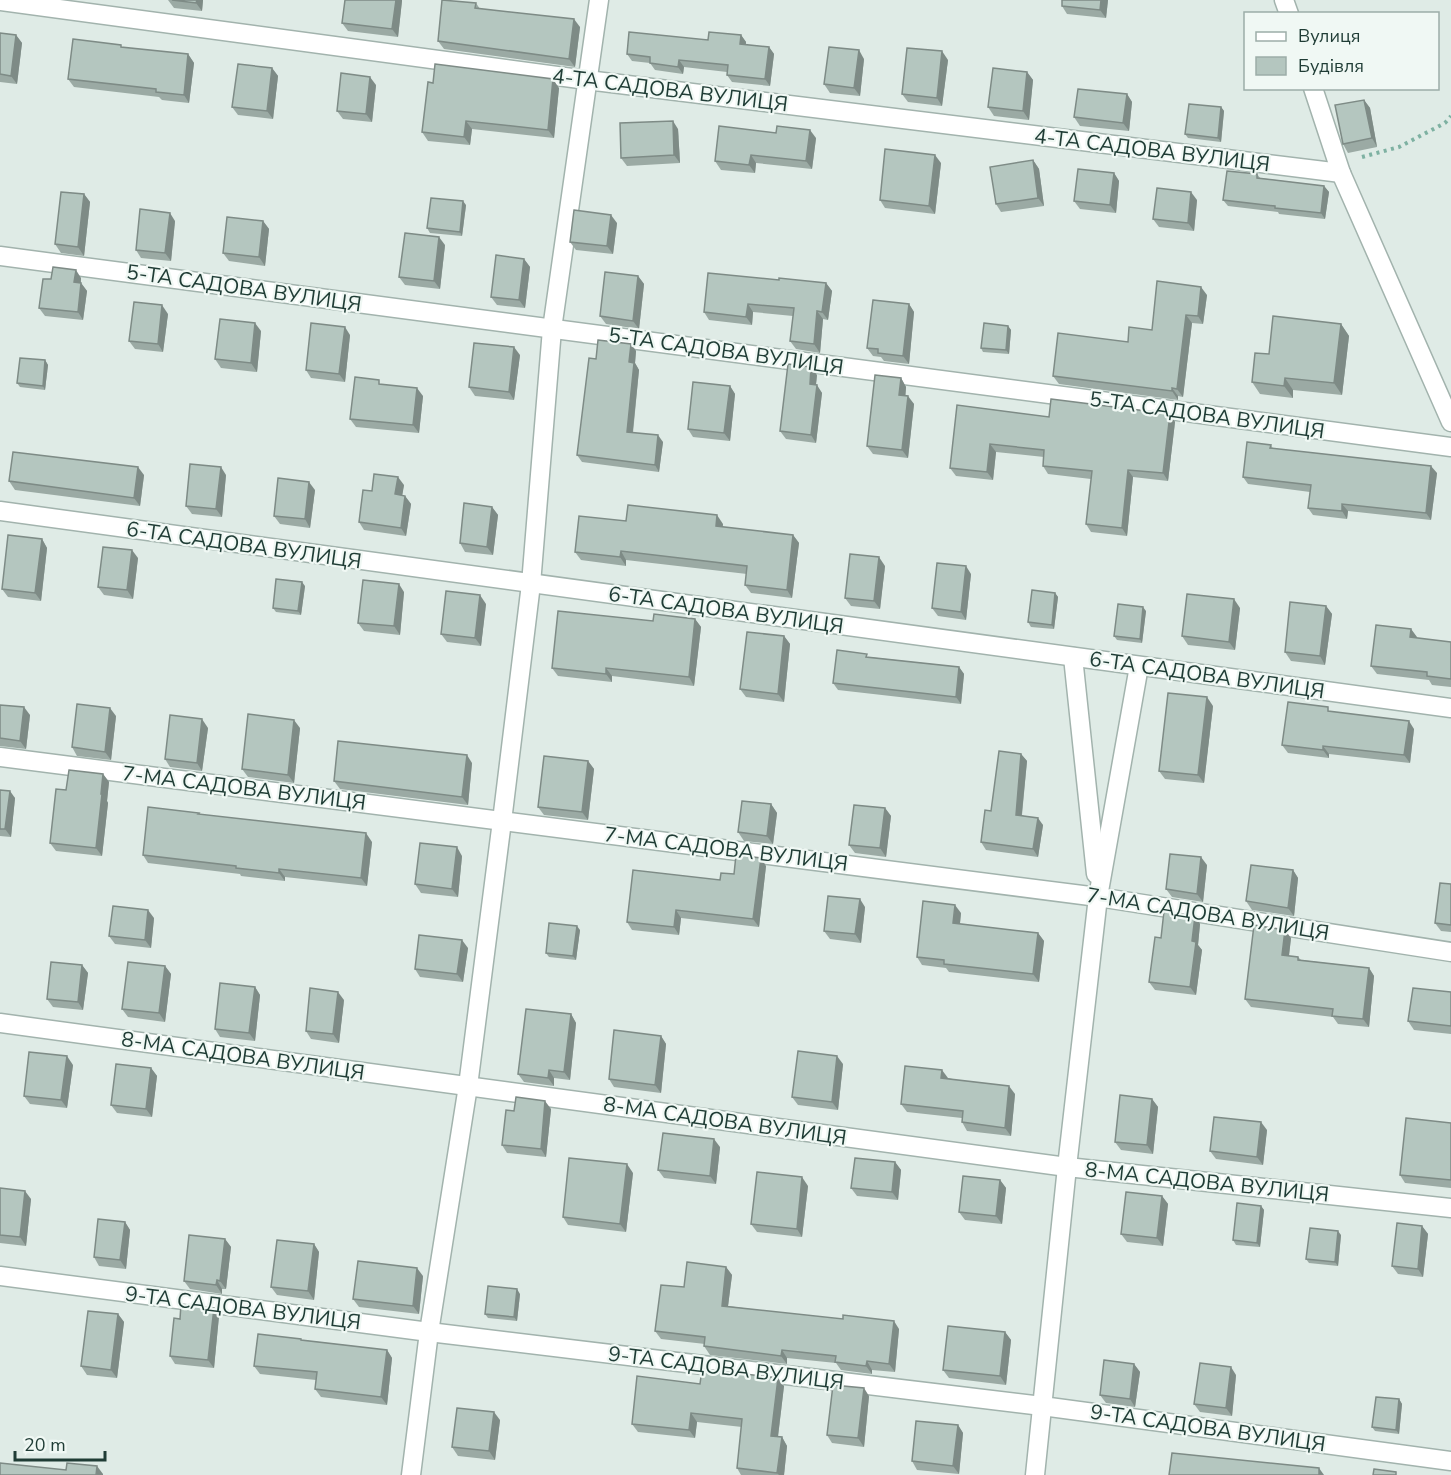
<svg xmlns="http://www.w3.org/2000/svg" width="1451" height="1475" font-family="'Nunito Sans',sans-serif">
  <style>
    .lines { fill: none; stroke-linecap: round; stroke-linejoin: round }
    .minor-casing { stroke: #a2b3ad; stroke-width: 21 }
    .path { stroke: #7eb1a2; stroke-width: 4; stroke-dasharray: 3 4.5; stroke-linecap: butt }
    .minor { stroke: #fff; stroke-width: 18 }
    .wall { fill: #9baaa4 }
    .shaded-wall { fill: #7e8b86 }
    .building { fill: #b4c6bf; stroke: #7e8b86; stroke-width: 1.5 }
    .labels { text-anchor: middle; stroke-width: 4.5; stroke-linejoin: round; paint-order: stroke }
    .street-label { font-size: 21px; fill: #1f3c35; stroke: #f0f8f4 }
  </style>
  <rect width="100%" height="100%" fill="#dfebe6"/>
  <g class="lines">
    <g class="minor-casing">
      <g id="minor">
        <path d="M1284,0L1289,14"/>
        <path d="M0,1L587,80L1341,173"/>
        <path d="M1313,88L1341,173L1451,422"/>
        <path d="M0,256L1451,447"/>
        <path d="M0,511L1451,708"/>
        <path d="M1073,657L1096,874"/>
        <path d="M0,757L1098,897L1451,952"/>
        <path d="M0,1023L1067,1167L1451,1208"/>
        <path d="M0,1276L429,1332L1042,1406L1451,1461"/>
        <path d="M411,1475L429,1332L468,1086L502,821L531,584L552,329L599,0"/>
        <path d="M1035,1475L1067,1167L1098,897L1139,666"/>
      </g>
    </g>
    <path class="path" d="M1362,157L1399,147L1445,123L1451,116"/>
    <use href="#minor" class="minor"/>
  </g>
  <g class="wall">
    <path d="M168,0H203L202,11L174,8Z"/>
    <path d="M345,0H402L398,37L348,31L342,23Z"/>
    <path d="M1108,0L1106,18L1067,14L1062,6Z"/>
    <path d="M476,3L480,9L580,27L575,67L444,49L438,41Z"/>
    <path d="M0,33L16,35L22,43L17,84L0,82Z"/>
    <path d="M741,35L746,42V45L769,47L774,54L770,86L732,82L727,75V72L684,67L683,74L655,70L650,63L632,61L627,54Z"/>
    <path d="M188,54L194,63L189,103L162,100L159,97L74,87L68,79Z"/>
    <path d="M864,59L860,96L830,93L824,84Z"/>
    <path d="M948,60L942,106L908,102L902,94Z"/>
    <path d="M272,68L278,76L273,119L238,115L232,107Z"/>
    <path d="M1027,72L1033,80L1029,120L994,116L988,107Z"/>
    <path d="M433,83L559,88L554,138L472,129L470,145L428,141L422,132Z"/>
    <path d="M376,85L372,122L343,119L337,111Z"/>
    <path d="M1127,94L1132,102L1129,131L1080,126L1074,117Z"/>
    <path d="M1364,100L1370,108L1377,147L1348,153L1343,144Z"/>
    <path d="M1221,107L1224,111L1221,142L1188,138L1185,134Z"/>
    <path d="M678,129L680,163L627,166L621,158Z"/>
    <path d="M816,138L812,169L756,163L755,173L721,170L715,161Z"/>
    <path d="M1033,160L1039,169L1044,206L1001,212L996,204Z"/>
    <path d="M941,163L935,214L885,208L880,200Z"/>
    <path d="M1114,173L1119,181L1116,213L1080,209L1074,201Z"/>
    <path d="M1257,174L1260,178L1324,186L1329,192L1325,219L1279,214L1278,212L1228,206L1223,200Z"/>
    <path d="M84,194L90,202L84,256L61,253L55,244Z"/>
    <path d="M1197,200L1194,231L1159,227L1153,219Z"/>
    <path d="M466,205L462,236L430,233L427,228Z"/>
    <path d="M175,221L171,261L141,258L136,250Z"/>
    <path d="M263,221L269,229L265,266L229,261L223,253Z"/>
    <path d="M617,223L613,254L576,250L570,242Z"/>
    <path d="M445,245L440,289L405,285L399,277Z"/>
    <path d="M524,259L530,267L525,308L497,305L491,297Z"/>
    <path d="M638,276L644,284L639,329L606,324L600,316Z"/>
    <path d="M81,278V283L87,291L83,320L45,316L39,308L51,279Z"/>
    <path d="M779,280L826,283L832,291L828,320L823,319L820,353L796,349L790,341L793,316L753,312L752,325L709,320L704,312Z"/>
    <path d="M1207,295L1203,324L1192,323L1183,397L1178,396V400L1059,384L1053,376L1152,330Z"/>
    <path d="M909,304L914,312L909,364L884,361L881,357L873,356L867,348Z"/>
    <path d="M168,314L163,352L135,349L129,341Z"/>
    <path d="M1341,324L1349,336L1342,395L1293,390V398L1260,394L1252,382L1269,354Z"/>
    <path d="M1008,326L1011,330L1009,354L983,352L981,348Z"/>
    <path d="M261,331L257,372L221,368L215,359Z"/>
    <path d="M350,335L345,382L311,378L306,370Z"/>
    <path d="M631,344L636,351L635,363L639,370L633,433L663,442L659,472L582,462L577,455Z"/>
    <path d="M520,355L514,400L475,396L469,387Z"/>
    <path d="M45,360L48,365L45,390L20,387L17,383Z"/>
    <path d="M817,375L816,385L822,393L816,443L786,439L780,431Z"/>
    <path d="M901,378L906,387L905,396L914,404L908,458L873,454L867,446Z"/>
    <path d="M383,385L423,396L419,433L356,427L350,419Z"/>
    <path d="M730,386L735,394L730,441L693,437L688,429Z"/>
    <path d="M957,405L1049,417L1170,414L1175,422L1168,481L1133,477L1127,536L1091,532L1086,524L1091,479L1048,474L1043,466L1044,457L996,452L993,480L956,476L950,468Z"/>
    <path d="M1271,445L1273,449L1437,473L1431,520L1348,511L1347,519L1313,515L1308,508L1310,492L1248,484L1243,477Z"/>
    <path d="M50,457L144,475L140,506L15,490L9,481Z"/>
    <path d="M226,475L222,517L192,514L186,506Z"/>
    <path d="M404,485L402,495L405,496L411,504L406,536L364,530L359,522L372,491Z"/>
    <path d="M315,490L310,528L280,524L274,516Z"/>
    <path d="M492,507L498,515L493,555L465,552L460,543Z"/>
    <path d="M626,521L723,524L722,527L793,535L799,543L792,598L751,593L745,585L747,574L626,560V566L581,560L575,552Z"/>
    <path d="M42,539L47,548L41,601L8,597L2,589Z"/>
    <path d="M138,558L133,599L104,595L98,587Z"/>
    <path d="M885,566L880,609L851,606L845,598Z"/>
    <path d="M971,574L966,620L938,616L932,608Z"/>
    <path d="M305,586L301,615L276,612L273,608Z"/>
    <path d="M404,592L400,635L364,631L358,623Z"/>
    <path d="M1055,593L1058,597L1054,629L1031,627L1028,622Z"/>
    <path d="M486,604L481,646L447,642L441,634Z"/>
    <path d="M1326,606L1332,614L1325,665L1291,661L1285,652Z"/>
    <path d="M1240,608L1235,650L1188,645L1182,636Z"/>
    <path d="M1146,611L1142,643L1117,640L1114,636Z"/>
    <path d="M695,619L701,627L694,686L612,676V682L558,676L552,668L653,621Z"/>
    <path d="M1411,629L1417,638L1451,642V687L1432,685L1429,680L1377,674L1371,666Z"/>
    <path d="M784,636L790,644L784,702L746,697L740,689Z"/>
    <path d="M869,657L959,667L964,674L961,704L838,690L833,683Z"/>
    <path d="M0,705L30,715L26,749L0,746Z"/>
    <path d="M1213,706L1204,783L1165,779L1159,771Z"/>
    <path d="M1332,712L1414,729L1410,763L1329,754V758L1288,753L1282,745Z"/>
    <path d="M116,716L111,760L77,756L72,747Z"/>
    <path d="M208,728L202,771L170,767L165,759Z"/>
    <path d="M300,728L294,783L248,777L242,769Z"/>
    <path d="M1021,754L1027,761L1022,815L1043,825L1038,857L986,850L981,842L991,811Z"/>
    <path d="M588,761L594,769L588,820L544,815L538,807Z"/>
    <path d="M472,763L468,805L340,789L334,781Z"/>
    <path d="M103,774L109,782L107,801L108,803L102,856L56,851L50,843L66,790Z"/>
    <path d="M0,790L15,798L11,837L0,836Z"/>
    <path d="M771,804L777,813L773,844L744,841L738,832Z"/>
    <path d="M885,808L891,816L886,857L855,853L849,845Z"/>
    <path d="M199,814L372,842L367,886L285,877V881L241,876L240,874L148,863L143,855Z"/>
    <path d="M462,856L458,897L421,893L415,884Z"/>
    <path d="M1207,865L1203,902L1172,897L1166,889Z"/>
    <path d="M766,866L759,927L681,918L679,935L632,930L627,922L720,880L734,874Z"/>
    <path d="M1293,870L1298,878L1294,916L1252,910L1246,901Z"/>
    <path d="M1451,884V932L1441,931L1435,923Z"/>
    <path d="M865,907L861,943L830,939L824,931Z"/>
    <path d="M961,913L960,924L1038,933L1044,941L1039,982L949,972L946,968L922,965L917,957Z"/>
    <path d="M1195,916L1200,924L1198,945L1202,950L1196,995L1155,990L1149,982L1161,938Z"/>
    <path d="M154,918L151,948L115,944L109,936Z"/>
    <path d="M580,930L576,960L549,957L546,953Z"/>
    <path d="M1291,938L1289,956L1298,957L1301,960L1369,968L1374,976L1369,1027L1338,1024L1333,1017L1251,1007L1245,999Z"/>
    <path d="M468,948L463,982L420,977L415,969Z"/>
    <path d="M82,965L88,973L83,1010L53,1007L47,999Z"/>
    <path d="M165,966L171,974L165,1022L128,1017L122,1009Z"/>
    <path d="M255,987L260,995L255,1041L220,1037L215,1029Z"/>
    <path d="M1451,992V1034L1414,1030L1408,1021Z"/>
    <path d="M344,1000L339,1043L311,1039L306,1031Z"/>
    <path d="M571,1014L576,1023L570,1080L554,1078V1086L524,1082L518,1074Z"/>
    <path d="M661,1036L666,1044L661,1093L614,1087L609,1079Z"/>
    <path d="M843,1064L838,1110L798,1105L792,1097Z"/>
    <path d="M73,1065L67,1108L30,1104L24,1096Z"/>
    <path d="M151,1068L157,1076L152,1117L117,1113L111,1105Z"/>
    <path d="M948,1078L1015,1094L1011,1136L967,1131L962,1122V1118L907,1112L901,1104Z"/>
    <path d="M1152,1099L1158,1107L1153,1154L1121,1150L1115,1142Z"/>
    <path d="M551,1109L546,1157L507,1153L502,1145L514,1111Z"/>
    <path d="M1451,1123V1188L1405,1183L1400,1175Z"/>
    <path d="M1267,1130L1263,1165L1216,1159L1210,1151Z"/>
    <path d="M720,1147L716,1184L664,1178L658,1170Z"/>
    <path d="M895,1162L901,1170L898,1200L857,1196L851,1188Z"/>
    <path d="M633,1173L626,1232L568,1225L563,1217Z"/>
    <path d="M1000,1180L1006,1188L1002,1224L965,1220L959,1212Z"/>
    <path d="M808,1186L802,1237L757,1232L751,1224Z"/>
    <path d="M0,1188L31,1199L26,1246L0,1243Z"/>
    <path d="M1162,1196L1168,1204L1163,1246L1127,1242L1121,1234Z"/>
    <path d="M1261,1206L1264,1210L1260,1247L1236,1245L1233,1240Z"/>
    <path d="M125,1222L130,1230L126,1269L99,1266L94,1257Z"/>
    <path d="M1422,1226L1428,1234L1423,1277L1398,1274L1392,1266Z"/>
    <path d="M1341,1235L1338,1266L1309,1263L1306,1259Z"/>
    <path d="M225,1239L231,1247L226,1289H222V1294L190,1289L184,1281Z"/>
    <path d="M314,1244L319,1252L314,1300L277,1295L271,1287Z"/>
    <path d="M726,1267L732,1275L728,1306L899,1329L895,1372L872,1370V1374L841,1370L836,1363L787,1358V1364L710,1355L704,1346L705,1344L661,1339L655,1331L684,1287Z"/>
    <path d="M423,1276L419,1314L359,1307L353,1299Z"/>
    <path d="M520,1294L517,1321L488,1318L485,1314Z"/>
    <path d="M214,1308L219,1316L214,1368L175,1364L170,1356L180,1319Z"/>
    <path d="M118,1314L124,1322L117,1378L87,1375L81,1366Z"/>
    <path d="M1005,1332L1011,1340L1006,1385L949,1378L943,1370Z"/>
    <path d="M302,1340L387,1350L392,1358L387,1405L321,1397L315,1389L316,1380L260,1374L254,1366Z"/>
    <path d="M1134,1364L1140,1372L1135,1407L1106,1403L1100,1395Z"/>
    <path d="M1236,1375L1232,1416L1200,1412L1194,1404Z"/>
    <path d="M700,1384L784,1386L778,1437H782L787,1446L784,1475H741L737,1468L742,1427L697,1422L695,1438L638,1432L632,1424Z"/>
    <path d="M869,1396L864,1447L832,1443L827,1435Z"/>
    <path d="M1399,1399L1402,1404L1399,1434L1375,1431L1372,1427Z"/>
    <path d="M500,1420L495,1460L458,1456L452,1447Z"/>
    <path d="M958,1425L963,1433L959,1474L917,1470L912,1461Z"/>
  </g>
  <g class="shaded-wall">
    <path d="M197,0H203L202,11L196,3Z"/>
    <path d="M396,0H402V1L398,37L392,29Z"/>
    <path d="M1101,0H1108L1106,18L1100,10Z"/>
    <path d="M574,19L580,27L575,67L569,59Z"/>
    <path d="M16,35L22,43L17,84L11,76Z"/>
    <path d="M741,35L746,42L745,51L740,44Z"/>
    <path d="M769,47L774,54L770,86L765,79Z"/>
    <path d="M859,50L864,59L860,96L854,88Z"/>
    <path d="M942,51L948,60L942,106L937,98Z"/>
    <path d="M188,54L194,63L189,103L184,95Z"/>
    <path d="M679,60L684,67L683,74L678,67Z"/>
    <path d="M272,68L278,76L273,119L267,111Z"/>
    <path d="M1027,72L1033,80L1029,120L1023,111Z"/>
    <path d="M370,77L376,85L372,122L366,114Z"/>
    <path d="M553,79L559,88L554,138L548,130Z"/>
    <path d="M1127,94L1132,102L1129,131L1123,123Z"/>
    <path d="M1364,100L1370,108L1377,147L1372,138Z"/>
    <path d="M1221,107L1224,111L1221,142L1218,138Z"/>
    <path d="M466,121L472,129L470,145L464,137Z"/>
    <path d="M673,121L678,129L680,163L674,155Z"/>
    <path d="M810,130L816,138L812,169L806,161Z"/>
    <path d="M751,155L756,163L755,173L749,165Z"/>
    <path d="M935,155L941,163L935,214L929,206Z"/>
    <path d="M1033,160L1039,169L1044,206L1038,198Z"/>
    <path d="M1114,173L1119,181L1116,213L1110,205Z"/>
    <path d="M1324,186L1329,192L1325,219L1321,213Z"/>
    <path d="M1191,192L1197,200L1194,231L1188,223Z"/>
    <path d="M84,194L90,202L84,256L78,247Z"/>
    <path d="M463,201L466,205L462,236L460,232Z"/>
    <path d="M170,213L175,221L171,261L165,253Z"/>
    <path d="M611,215L617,223L613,254L607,246Z"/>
    <path d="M263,221L269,229L265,266L259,257Z"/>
    <path d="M439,237L445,245L440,289L434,281Z"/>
    <path d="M524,259L530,267L525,308L519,300Z"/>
    <path d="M76,270L81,278L80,290L74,282Z"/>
    <path d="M638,276L644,284L639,329L633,321Z"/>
    <path d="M81,283L87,291L83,320L78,312Z"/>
    <path d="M826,283L832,291L828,320L822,312Z"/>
    <path d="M1201,287L1207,295L1203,324L1198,316Z"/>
    <path d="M748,304L753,312L752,325L746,317Z"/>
    <path d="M909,304L914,312L909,364L903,356Z"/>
    <path d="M162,305L168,314L163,352L158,344Z"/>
    <path d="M817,311L823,319L820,353L814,344Z"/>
    <path d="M1186,315L1192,323L1183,397L1177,389Z"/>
    <path d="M255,323L261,331L257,372L251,363Z"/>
    <path d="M1341,324L1349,336L1342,395L1334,383Z"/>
    <path d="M1008,326L1011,330L1009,354L1006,350Z"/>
    <path d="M345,327L350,335L345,382L339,374Z"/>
    <path d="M631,344L636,351L635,363L639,370L632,439L627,432L629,362Z"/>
    <path d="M514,347L520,355L514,400L509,392Z"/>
    <path d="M45,360L48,365L45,390L43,386Z"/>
    <path d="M811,367L817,375L815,392L810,384Z"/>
    <path d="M901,378L906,387L905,403L899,395Z"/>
    <path d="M1285,378L1293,390V398L1284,386Z"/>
    <path d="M817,385L822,393L816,443L811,435Z"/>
    <path d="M730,386L735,394L730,441L724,433Z"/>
    <path d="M417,388L423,396L419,433L413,425Z"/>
    <path d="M1172,388L1178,396V400L1172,391Z"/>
    <path d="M908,396L914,404L908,458L902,450Z"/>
    <path d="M1170,414L1175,422L1168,481L1163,473Z"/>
    <path d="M658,435L663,442L659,472L655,465Z"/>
    <path d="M990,444L996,452L993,480L987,472Z"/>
    <path d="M1431,466L1437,473L1431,520L1426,513Z"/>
    <path d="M138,467L144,475L140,506L134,498Z"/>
    <path d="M221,467L226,475L222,517L216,509Z"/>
    <path d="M1128,470L1133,477L1127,536L1122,528Z"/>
    <path d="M398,477L404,485L401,503L395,494Z"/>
    <path d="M309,482L315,490L310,528L305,519Z"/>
    <path d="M405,496L411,504L406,536L401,528Z"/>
    <path d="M1342,504L1348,511L1347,519L1342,511Z"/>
    <path d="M492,507L498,515L493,555L487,547Z"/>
    <path d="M717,515L723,524L722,534L716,526Z"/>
    <path d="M793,535L799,543L792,598L787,590Z"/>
    <path d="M42,539L47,548L41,601L35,593Z"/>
    <path d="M132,550L138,558L133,599L127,590Z"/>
    <path d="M621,551L626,560V566L620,557Z"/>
    <path d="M879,557L885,566L880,609L874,601Z"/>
    <path d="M966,566L971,574L966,620L961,612Z"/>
    <path d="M302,582L305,586L301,615L298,611Z"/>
    <path d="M399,584L404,592L400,635L394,626Z"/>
    <path d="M1055,593L1058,597L1054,629L1052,625Z"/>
    <path d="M480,595L486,604L481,646L475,638Z"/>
    <path d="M1234,599L1240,608L1235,650L1229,642Z"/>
    <path d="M1326,606L1332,614L1325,665L1320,656Z"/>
    <path d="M1143,607L1146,611L1142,643L1140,639Z"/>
    <path d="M695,619L701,627L694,686L689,677Z"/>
    <path d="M1411,629L1417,637L1416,645L1410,637Z"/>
    <path d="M784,636L790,644L784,702L778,694Z"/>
    <path d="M959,667L964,674L961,704L956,697Z"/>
    <path d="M606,668L612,676V682L606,674Z"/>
    <path d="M1207,697L1213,706L1204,783L1198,775Z"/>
    <path d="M24,707L30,715L26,749L20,741Z"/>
    <path d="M110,708L116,716L111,760L105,752Z"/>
    <path d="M202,719L208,728L202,771L197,763Z"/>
    <path d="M294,720L300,728L294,783L288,775Z"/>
    <path d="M1409,721L1414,729L1410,763L1404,755Z"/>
    <path d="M1323,746L1329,754V758L1323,750Z"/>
    <path d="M1021,754L1027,761L1021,822L1016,815Z"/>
    <path d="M467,755L472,763L468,805L462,797Z"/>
    <path d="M588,761L594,769L588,820L582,812Z"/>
    <path d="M103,774L109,782L107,801L108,803L102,856L96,848Z"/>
    <path d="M10,791L15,798L11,837L5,829Z"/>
    <path d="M771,804L777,813L773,844L767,836Z"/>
    <path d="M885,808L891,816L886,857L880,848Z"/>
    <path d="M1038,818L1043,825L1038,857L1033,849Z"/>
    <path d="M366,833L372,842L367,886L361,878Z"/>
    <path d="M457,847L462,856L458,897L452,889Z"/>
    <path d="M1201,857L1207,865L1203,902L1197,894Z"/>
    <path d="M761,858L766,866L759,927L753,919Z"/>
    <path d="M279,869L285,877V881L279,873Z"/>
    <path d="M1293,870L1298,878L1294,916L1288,908Z"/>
    <path d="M860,899L865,907L861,943L855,934Z"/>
    <path d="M955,905L961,913L959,931L953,923Z"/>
    <path d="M148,910L154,918L151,948L145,940Z"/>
    <path d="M676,910L681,918L679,935L674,927Z"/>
    <path d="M1195,916L1200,924L1198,945L1202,950L1196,995L1190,987L1192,941Z"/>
    <path d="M577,926L580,930L576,960L573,956Z"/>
    <path d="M1285,930L1291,938L1288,963L1282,955Z"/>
    <path d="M1038,933L1044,941L1039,982L1033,974Z"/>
    <path d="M462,940L468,948L463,982L457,974Z"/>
    <path d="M82,965L88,973L83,1010L78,1002Z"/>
    <path d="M165,966L171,974L165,1022L159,1013Z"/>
    <path d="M1369,968L1374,976L1369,1027L1363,1019Z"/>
    <path d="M255,987L260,995L255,1041L249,1033Z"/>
    <path d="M338,992L344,1000L339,1043L333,1034Z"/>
    <path d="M571,1014L576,1023L570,1080L564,1072Z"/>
    <path d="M661,1036L666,1044L661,1093L655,1085Z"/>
    <path d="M67,1056L73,1065L67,1108L61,1100Z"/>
    <path d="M837,1056L843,1064L838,1110L832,1102Z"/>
    <path d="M151,1068L157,1076L152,1117L146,1109Z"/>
    <path d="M549,1070L554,1078V1086L548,1078Z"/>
    <path d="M942,1070L948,1078H941Z"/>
    <path d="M1009,1086L1015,1094L1011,1136L1005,1128Z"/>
    <path d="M1152,1099L1158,1107L1153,1154L1147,1145Z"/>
    <path d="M545,1101L551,1109L546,1157L541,1149Z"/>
    <path d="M1261,1122L1267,1130L1263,1165L1257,1157Z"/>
    <path d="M714,1139L720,1147L716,1184L710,1176Z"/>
    <path d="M895,1162L901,1170L898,1200L892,1192Z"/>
    <path d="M627,1164L633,1173L626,1232L620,1224Z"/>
    <path d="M802,1177L808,1186L802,1237L797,1229Z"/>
    <path d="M1000,1180L1006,1188L1002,1224L996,1216Z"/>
    <path d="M25,1191L31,1199L26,1246L20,1237Z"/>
    <path d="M1162,1196L1168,1204L1163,1246L1157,1238Z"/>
    <path d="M1261,1206L1264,1210L1260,1247L1257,1243Z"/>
    <path d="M125,1222L130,1230L126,1269L120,1260Z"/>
    <path d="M1422,1226L1428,1234L1423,1277L1418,1269Z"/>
    <path d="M1338,1231L1341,1235L1338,1266L1335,1262Z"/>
    <path d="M225,1239L231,1247L226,1289L220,1281Z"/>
    <path d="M314,1244L319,1252L314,1300L308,1291Z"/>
    <path d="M726,1267L732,1275L727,1314L722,1306Z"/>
    <path d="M417,1268L423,1276L419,1314L413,1306Z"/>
    <path d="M217,1280L222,1289V1294L216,1285Z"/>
    <path d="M517,1289L520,1294L517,1321L514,1317Z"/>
    <path d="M214,1308L219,1316L214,1368L208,1360Z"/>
    <path d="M118,1314L124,1322L117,1378L111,1370Z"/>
    <path d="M894,1321L899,1329L895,1372L889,1364Z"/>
    <path d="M1005,1332L1011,1340L1006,1385L1000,1376Z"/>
    <path d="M387,1350L392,1358L387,1405L381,1397Z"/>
    <path d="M782,1350L787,1358V1364L781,1356Z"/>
    <path d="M867,1361L872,1370V1374L866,1366Z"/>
    <path d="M1134,1364L1140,1372L1135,1407L1130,1399Z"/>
    <path d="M1231,1367L1236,1375L1232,1416L1226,1408Z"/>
    <path d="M778,1378L784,1386L777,1444L771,1436Z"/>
    <path d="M864,1388L869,1396L864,1447L858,1438Z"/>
    <path d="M1399,1399L1402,1404L1399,1434L1396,1430Z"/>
    <path d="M494,1412L500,1420L495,1460L489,1451Z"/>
    <path d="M691,1413L697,1422L695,1438L689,1430Z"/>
    <path d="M958,1425L963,1433L959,1474L953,1466Z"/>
    <path d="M782,1437L787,1446L784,1475H779L777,1473Z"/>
    <path d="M97,1466L103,1474V1475H96Z"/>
    <path d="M1319,1468L1324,1475H1319Z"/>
  </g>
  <g class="building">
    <path d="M172,0H197L196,3Z"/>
    <path d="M345,0H396L392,29L342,23Z"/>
    <path d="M442,0L476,3L475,8L574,19L569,59L438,41Z"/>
    <path d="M1062,0H1101L1100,10L1062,6Z"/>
    <path d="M629,32L708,40L709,32L741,35L740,44L769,47L765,79L727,75L728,65L679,60L678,67L650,63V57L627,54Z"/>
    <path d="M0,33L16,35L11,76L0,74Z"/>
    <path d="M73,39L121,45V47L188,54L184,95L156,92V89L68,79Z"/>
    <path d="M829,47L859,50L854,88L824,84Z"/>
    <path d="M907,48L942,51L937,98L902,94Z"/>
    <path d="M238,64L272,68L267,111L232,107Z"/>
    <path d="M435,64L553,79L548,130L466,121L464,137L422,132L428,82L433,83Z"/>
    <path d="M993,68L1027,72L1023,111L988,107Z"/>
    <path d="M341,73L370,77L366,114L337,111Z"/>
    <path d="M1078,89L1127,94L1123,123L1074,117Z"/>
    <path d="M1364,100L1372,138L1343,144L1335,105Z"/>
    <path d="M1189,104L1221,107L1218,138L1185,134Z"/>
    <path d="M673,121L674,155L621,158L620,123Z"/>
    <path d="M719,126L776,133L777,126L810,130L806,161L751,155L749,165L715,161Z"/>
    <path d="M885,149L935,155L929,206L880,200Z"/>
    <path d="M1033,160L1038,198L996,204L990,167Z"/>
    <path d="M1078,169L1114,173L1110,205L1074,201Z"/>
    <path d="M1227,171L1257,174V178L1324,186L1321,213L1275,208V206L1223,200Z"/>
    <path d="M1157,188L1191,192L1188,223L1153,219Z"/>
    <path d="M61,192L84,194L78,247L55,244Z"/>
    <path d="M431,198L463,201L460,232L427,228Z"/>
    <path d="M140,209L170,213L165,253L136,250Z"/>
    <path d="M574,210L611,215L607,246L570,242Z"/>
    <path d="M227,217L263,221L259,257L223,253Z"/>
    <path d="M405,233L439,237L434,281L399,277Z"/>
    <path d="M496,255L524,259L519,300L491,297Z"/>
    <path d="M53,267L76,270L74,282L81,283L78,312L39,308L43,279H51Z"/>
    <path d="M605,272L638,276L633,321L600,316Z"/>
    <path d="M708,273L779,280V278L826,283L822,312L817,311L814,344L790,341L794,308L748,304L746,317L704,312Z"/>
    <path d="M1157,281L1201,287L1198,316L1186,315L1177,389L1172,388V391L1053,376L1058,333L1128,342L1129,327L1152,330Z"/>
    <path d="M873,300L909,304L903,356L878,353V349L867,348Z"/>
    <path d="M134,302L162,305L158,344L129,341Z"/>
    <path d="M1273,316L1341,324L1334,383L1285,378L1284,386L1252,382L1255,353L1269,354Z"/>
    <path d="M220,319L255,323L251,363L215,359Z"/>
    <path d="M311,323L345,327L339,374L306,370Z"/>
    <path d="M984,323L1008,326L1006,350L981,348Z"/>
    <path d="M598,340L631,344L629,362L634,363L627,432L658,435L655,465L577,455L589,358L596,359Z"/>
    <path d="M474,343L514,347L509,392L469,387Z"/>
    <path d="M20,358L45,360L43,386L17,383Z"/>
    <path d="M788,364L811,367L810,384L817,385L811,435L780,431Z"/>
    <path d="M875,375L901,378L899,395L908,396L902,450L867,446Z"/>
    <path d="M355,377L379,380V384L417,388L413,425L350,419Z"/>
    <path d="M693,382L730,386L724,433L688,429Z"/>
    <path d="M1051,399L1170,414L1163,473L1128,470L1122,528L1086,524L1092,471L1043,466L1044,450L990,444L987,472L950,468L957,405L1049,417Z"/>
    <path d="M1247,442L1271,445L1270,448L1431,466L1426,513L1342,504V511L1308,508L1311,485L1243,477Z"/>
    <path d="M13,452L138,467L134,498L9,481Z"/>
    <path d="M190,464L221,467L216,509L186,506Z"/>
    <path d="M374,474L398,477L395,494L405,496L401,528L359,522L363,490L372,491Z"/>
    <path d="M278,478L309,482L305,519L274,516Z"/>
    <path d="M464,503L492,507L487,547L460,543Z"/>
    <path d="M628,505L717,515L716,526L793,535L787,590L745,585L747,566L621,551L620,557L575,552L579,516L626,521Z"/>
    <path d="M8,535L42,539L35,593L2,589Z"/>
    <path d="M103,547L132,550L127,590L98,587Z"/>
    <path d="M850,554L879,557L874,601L845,598Z"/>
    <path d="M937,563L966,566L961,612L932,608Z"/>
    <path d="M276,579L302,582L298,611L273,608Z"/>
    <path d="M363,580L399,584L394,626L358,623Z"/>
    <path d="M1032,590L1055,593L1052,625L1028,622Z"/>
    <path d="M446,591L480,595L475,638L441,634Z"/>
    <path d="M1187,594L1234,599L1229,642L1182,636Z"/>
    <path d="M1290,602L1326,606L1320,656L1285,652Z"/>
    <path d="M1118,604L1143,607L1140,639L1114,636Z"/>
    <path d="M558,611L653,621L654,614L695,619L689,677L606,668V674L552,668Z"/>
    <path d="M1376,625L1411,629L1410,637L1451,642V679L1427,676V672L1371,666Z"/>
    <path d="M747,632L784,636L778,694L740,689Z"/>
    <path d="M837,650L867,654L866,657L959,667L956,697L833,683Z"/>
    <path d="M1168,693L1207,697L1198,775L1159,771Z"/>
    <path d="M1288,702L1328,707V711L1409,721L1404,755L1323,746V750L1282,745Z"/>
    <path d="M77,704L110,708L105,752L72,747Z"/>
    <path d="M0,705L24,707L20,741L0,738Z"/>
    <path d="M248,714L294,720L288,775L242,769Z"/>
    <path d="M170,715L202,719L197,763L165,759Z"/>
    <path d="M338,741L467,755L462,797L334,781Z"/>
    <path d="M999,751L1021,754L1016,815L1038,818L1033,849L981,842L985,810L991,811Z"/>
    <path d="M544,756L588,761L582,812L538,807Z"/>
    <path d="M69,770L103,774L101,794H102L96,848L50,843L56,789L66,790Z"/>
    <path d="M0,790L10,791L5,829H0Z"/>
    <path d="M742,801L771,804L767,836L738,832Z"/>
    <path d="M854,805L885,808L880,848L849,845Z"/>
    <path d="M148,807L199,813L198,814L366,833L361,878L279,869V873L236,868V866L143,855Z"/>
    <path d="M420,843L457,847L452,889L415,884Z"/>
    <path d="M1170,854L1201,857L1197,894L1166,889Z"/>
    <path d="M736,855L761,858L753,919L676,910L674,927L627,922L633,870L720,880L721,873L734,874Z"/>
    <path d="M1251,865L1293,870L1288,908L1246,901Z"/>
    <path d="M1440,883L1451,884V925L1435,923Z"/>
    <path d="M828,896L860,899L855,934L824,931Z"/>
    <path d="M923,901L955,905L953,923L1038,933L1033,974L944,964V960L917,957Z"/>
    <path d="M113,906L148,910L145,940L109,936Z"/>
    <path d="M1164,911L1195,916L1192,941L1196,942L1190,987L1149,982L1155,937L1161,938Z"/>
    <path d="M549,923L577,926L573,956L546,953Z"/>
    <path d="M1254,925L1285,930L1282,955L1298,957V960L1369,968L1363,1019L1332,1016L1333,1009L1245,999Z"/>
    <path d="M419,935L462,940L457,974L415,969Z"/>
    <path d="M51,962L82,965L78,1002L47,999Z"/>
    <path d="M128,962L165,966L159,1013L122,1009Z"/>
    <path d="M220,983L255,987L249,1033L215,1029Z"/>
    <path d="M310,988L338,992L333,1034L306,1031Z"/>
    <path d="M1413,988L1451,992V1026L1408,1021Z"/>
    <path d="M526,1009L571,1014L564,1072L549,1070L548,1078L518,1074Z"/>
    <path d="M614,1030L661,1036L655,1085L609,1079Z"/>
    <path d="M798,1051L837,1056L832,1102L792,1097Z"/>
    <path d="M29,1052L67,1056L61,1100L24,1096Z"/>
    <path d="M116,1064L151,1068L146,1109L111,1105Z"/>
    <path d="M905,1066L942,1070L941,1078L1009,1086L1005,1128L962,1122L963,1111L901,1104Z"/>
    <path d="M1120,1095L1152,1099L1147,1145L1115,1142Z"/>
    <path d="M516,1097L545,1101L541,1149L502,1145L506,1110L514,1111Z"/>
    <path d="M1214,1117L1261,1122L1257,1157L1210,1151Z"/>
    <path d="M1406,1118L1451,1123V1180L1400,1175Z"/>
    <path d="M663,1133L714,1139L710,1176L658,1170Z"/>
    <path d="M569,1158L627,1164L620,1224L563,1217Z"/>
    <path d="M855,1158L895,1162L892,1192L851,1188Z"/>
    <path d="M757,1172L802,1177L797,1229L751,1224Z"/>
    <path d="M963,1176L1000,1180L996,1216L959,1212Z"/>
    <path d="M0,1188L25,1191L20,1237L0,1235Z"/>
    <path d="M1126,1192L1162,1196L1157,1238L1121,1234Z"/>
    <path d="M1237,1203L1261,1206L1257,1243L1233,1240Z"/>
    <path d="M98,1219L125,1222L120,1260L94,1257Z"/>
    <path d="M1397,1223L1422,1226L1418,1269L1392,1266Z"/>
    <path d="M1310,1228L1338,1231L1335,1262L1306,1259Z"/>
    <path d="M189,1235L225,1239L220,1281L217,1280L216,1285L184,1281Z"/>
    <path d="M277,1240L314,1244L308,1291L271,1287Z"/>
    <path d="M358,1261L417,1268L413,1306L353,1299Z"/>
    <path d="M687,1262L726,1267L722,1306L843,1319V1315L894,1321L889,1364L867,1361L866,1366L835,1362L836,1356L782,1350L781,1356L704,1346L705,1337L655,1331L661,1285L684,1287Z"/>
    <path d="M488,1286L517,1289L514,1317L485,1314Z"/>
    <path d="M181,1304L214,1308L208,1360L170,1356L174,1318L180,1319Z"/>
    <path d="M88,1311L118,1314L111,1370L81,1366Z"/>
    <path d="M948,1326L1005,1332L1000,1376L943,1370Z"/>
    <path d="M258,1334L301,1339V1340L387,1350L381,1397L315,1389L317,1372L254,1366Z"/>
    <path d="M1104,1360L1134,1364L1130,1399L1100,1395Z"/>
    <path d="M1200,1363L1231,1367L1226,1408L1194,1404Z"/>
    <path d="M702,1369L778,1378L771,1436L782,1437L777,1473L737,1468L742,1419L691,1413L689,1430L632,1424L637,1376L700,1384Z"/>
    <path d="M833,1385L864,1388L858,1438L827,1435Z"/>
    <path d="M1376,1397L1399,1399L1396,1430L1372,1427Z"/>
    <path d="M457,1408L494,1412L489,1451L452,1447Z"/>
    <path d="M916,1421L958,1425L953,1466L912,1461Z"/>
    <path d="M1172,1453L1319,1468V1475H1169Z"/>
    <path d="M0,1463L66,1470L67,1463L97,1466L96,1475H0Z"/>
    <path d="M1374,1469L1396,1472V1475H1373Z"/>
  </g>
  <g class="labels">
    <g class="street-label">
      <text transform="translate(670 90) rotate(7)" y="7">4-ТА САДОВА ВУЛИЦЯ</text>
      <text transform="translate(1152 150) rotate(7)" y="7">4-ТА САДОВА ВУЛИЦЯ</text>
      <text transform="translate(244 288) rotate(8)" y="7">5-ТА САДОВА ВУЛИЦЯ</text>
      <text transform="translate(726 351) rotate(8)" y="7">5-ТА САДОВА ВУЛИЦЯ</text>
      <text transform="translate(1207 415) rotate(8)" y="7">5-ТА САДОВА ВУЛИЦЯ</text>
      <text transform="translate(244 545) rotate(8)" y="7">6-ТА САДОВА ВУЛИЦЯ</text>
      <text transform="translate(726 610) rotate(8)" y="7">6-ТА САДОВА ВУЛИЦЯ</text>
      <text transform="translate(1207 675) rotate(8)" y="7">6-ТА САДОВА ВУЛИЦЯ</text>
      <text transform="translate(244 788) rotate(7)" y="7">7-МА САДОВА ВУЛИЦЯ</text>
      <text transform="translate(726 849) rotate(7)" y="7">7-МА САДОВА ВУЛИЦЯ</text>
      <text transform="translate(1208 914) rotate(9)" y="7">7-МА САДОВА ВУЛИЦЯ</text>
      <text transform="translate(243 1056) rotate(8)" y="7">8-МА САДОВА ВУЛИЦЯ</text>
      <text transform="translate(725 1121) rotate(8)" y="7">8-МА САДОВА ВУЛИЦЯ</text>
      <text transform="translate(1207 1182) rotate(6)" y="7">8-МА САДОВА ВУЛИЦЯ</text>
      <text transform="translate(243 1308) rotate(7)" y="7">9-ТА САДОВА ВУЛИЦЯ</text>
      <text transform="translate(726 1368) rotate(7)" y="7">9-ТА САДОВА ВУЛИЦЯ</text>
      <text transform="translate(1208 1428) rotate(8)" y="7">9-ТА САДОВА ВУЛИЦЯ</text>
    </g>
  </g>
  <rect x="1244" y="12" width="195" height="78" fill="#f0f8f4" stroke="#9cada8" stroke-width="1.5"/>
  <rect x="1256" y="32" width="30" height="9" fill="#ffffff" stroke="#9cada8" stroke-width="1.5"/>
  <text x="1298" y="42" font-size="18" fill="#1f3c35">Вулиця</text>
  <rect x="1256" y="57" width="30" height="18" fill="#b4c6bf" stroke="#9cada8" stroke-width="1.5"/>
  <text x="1298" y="72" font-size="18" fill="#1f3c35">Будівля</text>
  <path d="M15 1451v9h90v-9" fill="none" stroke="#1f3c35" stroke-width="3"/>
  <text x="24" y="1451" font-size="18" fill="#1f3c35" stroke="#f0f8f4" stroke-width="4.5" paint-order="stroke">20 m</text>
</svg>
